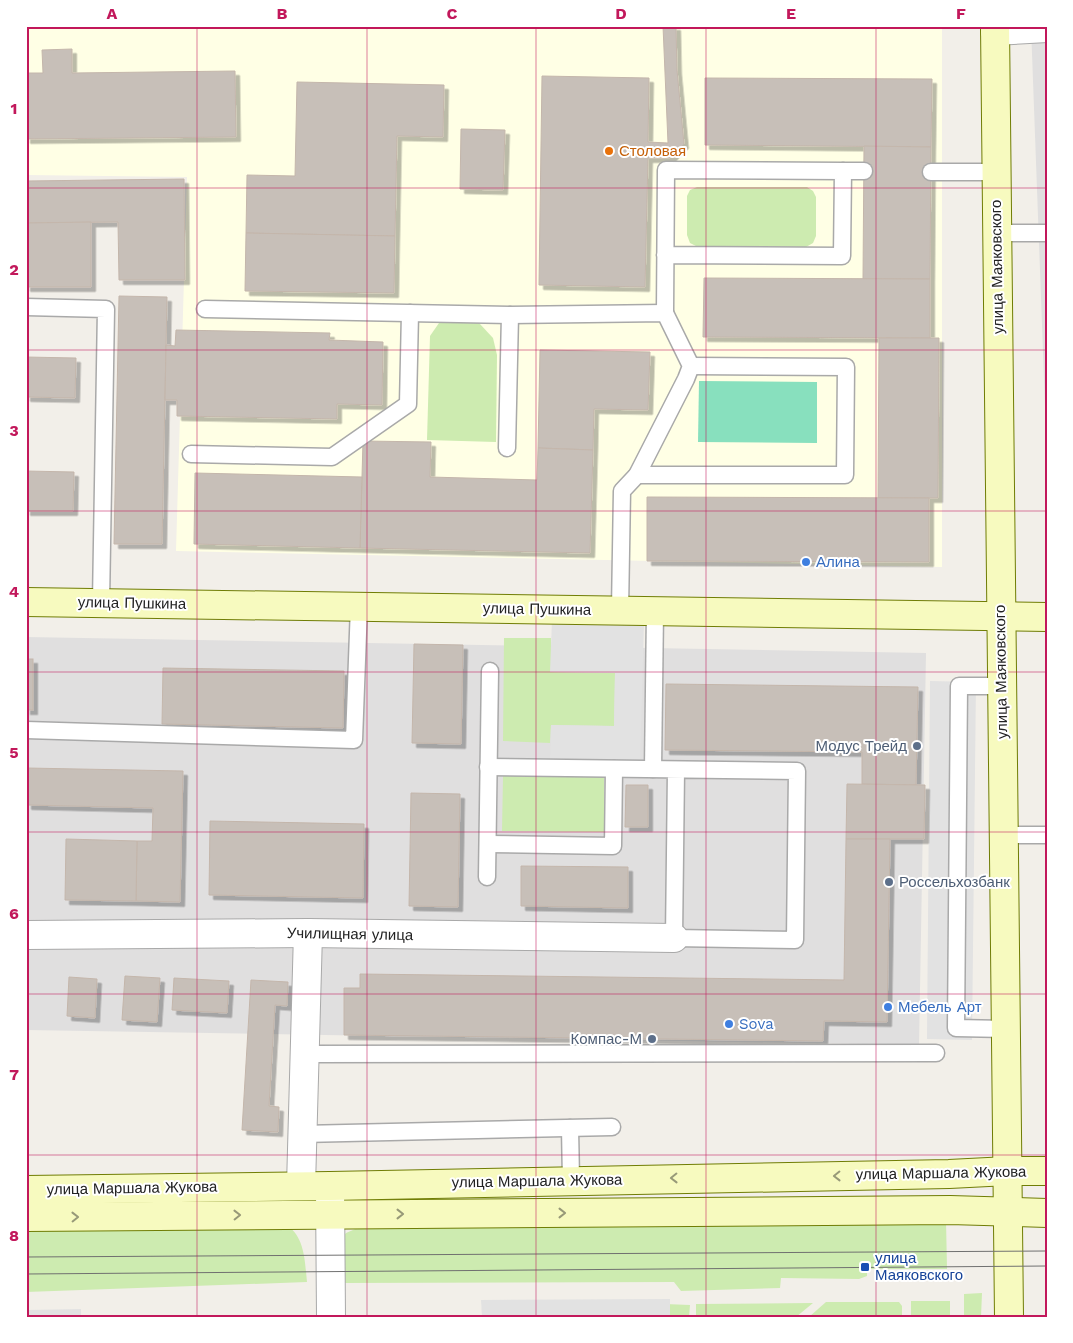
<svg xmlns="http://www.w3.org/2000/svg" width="1073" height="1343" font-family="'Work Sans',sans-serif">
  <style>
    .residential { fill: #e0dfdf }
    .education { fill: #ffffe5 }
    .grass { fill: #cdebb0 }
    .pitch { fill: #88e0be }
    .parking { fill: #e2e2e2 }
    .building { fill: #c7bfb8; stroke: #c4b6ab; filter: url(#shadow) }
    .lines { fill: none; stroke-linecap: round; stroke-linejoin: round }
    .lane-casing { stroke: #a9a9a9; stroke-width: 19 }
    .street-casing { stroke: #a9a9a9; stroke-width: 30 }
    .secondary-casing { stroke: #707d05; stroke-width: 30 }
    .lane { stroke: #fff; stroke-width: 16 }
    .street { stroke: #fff; stroke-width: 28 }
    .secondary { stroke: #f7fabf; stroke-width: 28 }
    .tram { stroke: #707070; stroke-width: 1 }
    .oneway { stroke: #979978 }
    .grid { fill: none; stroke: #c2185b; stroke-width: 1; stroke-opacity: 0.55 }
    .food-dot { fill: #e8710a; stroke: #fff; stroke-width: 2 }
    .shop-dot { fill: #3f7fe0; stroke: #fff; stroke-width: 2 }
    .service-dot { fill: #5c6f8a; stroke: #fff; stroke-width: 2 }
    .transit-dot { fill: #1a4fb4; stroke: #fff; stroke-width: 2 }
    .labels { text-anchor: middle; stroke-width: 4; stroke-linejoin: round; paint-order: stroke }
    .food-label { font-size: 15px; fill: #c56008; stroke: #fff; text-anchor: start }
    .street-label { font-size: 15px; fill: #222; stroke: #fff }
    .shop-label { font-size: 15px; fill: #366cbe; stroke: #fff; text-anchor: start }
    .service-label { font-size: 15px; fill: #4e5e75; stroke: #fff; text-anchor: end }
    .transit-label { font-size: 15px; fill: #164399; stroke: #fff; text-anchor: start }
    .neatline { fill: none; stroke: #c2185b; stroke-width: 2 }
    .grid-label { font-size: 16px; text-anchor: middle; font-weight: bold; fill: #c2185b }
  </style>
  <defs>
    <filter id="shadow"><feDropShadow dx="4.5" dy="4.5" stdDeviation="0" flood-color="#0004"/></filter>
  </defs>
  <rect width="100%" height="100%" fill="#f2efe9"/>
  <g class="residential">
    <path d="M1031,26H1047V460Z"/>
    <path d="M26,637L926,653L919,1045L26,1030Z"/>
  </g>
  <path class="education" d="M26,26H942V567L176,551L187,177L26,175Z"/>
  <g class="grass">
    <path d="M697,187H807L813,191L816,197V236L813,243L806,247L696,246L690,243L687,235V196L690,190Z"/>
    <path d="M439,323H479L493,338L497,355L496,442L427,440L430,336Z"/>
    <path d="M504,638H551V672L615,673L614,726L551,725L550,743L503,741Z"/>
    <path d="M503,776L604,777V832L502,831Z"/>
    <path d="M946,1220L947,1269H867V1276L859,1279L781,1278L780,1288L681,1291L674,1282L342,1283L339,1241L346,1233L360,1227Z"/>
    <path d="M288,1226C305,1238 305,1263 307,1282L26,1292V1229Z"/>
    <path d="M982,1293L981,1317H964V1294Z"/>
    <rect x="911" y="1301" width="39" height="16"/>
    <path d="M826,1302H899L902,1306V1317H809Z"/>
    <path d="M813,1303L796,1317H696V1304Z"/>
    <path d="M665,1304L690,1305L689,1317H664Z"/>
  </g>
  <path class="pitch" d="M699,381L817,382V443L698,442Z"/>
  <g class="parking">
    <path d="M552,620L644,623L640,762L550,759L551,725L614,726L615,673L550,672Z"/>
    <path d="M930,681L976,682L972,1040L927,1039Z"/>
    <path d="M670,1299V1317H482L481,1300Z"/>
    <path d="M81,1309V1317H26V1310Z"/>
  </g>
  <g class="building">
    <path d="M663,26H676L677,70L684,144L670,158H648L645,287L539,285L542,76L649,78L648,142L668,143Z"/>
    <path d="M72,49V73L235,71L236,137L26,139V73H43L42,50Z"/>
    <path d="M705,78L932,79L931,147L705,145Z"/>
    <path d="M297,82L444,85L443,137L397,136L395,236L246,233L247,175L295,176Z"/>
    <path d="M461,129L505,130L503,190L460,189Z"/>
    <path d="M864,146L931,147L930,279H863Z"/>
    <path d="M184,179L185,280H119L118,222L26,223V181Z"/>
    <path d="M91,222V287H26V223Z"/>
    <path d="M246,233L395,236L394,293L245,291Z"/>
    <path d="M704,278L930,279V338L703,337Z"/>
    <path d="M119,296L167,297L162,544H114Z"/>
    <path d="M176,330L330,333L329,340L383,342L382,405L337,404V419L177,416V400H165L166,345L175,346Z"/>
    <path d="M879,338H939L938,498H878Z"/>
    <path d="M540,350L650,352L648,410L594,409L593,450L538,448Z"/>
    <path d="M26,357L76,358L75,398L26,397Z"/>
    <path d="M363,441L431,442L430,477L537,480L538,448L593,450L590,553L360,548Z"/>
    <path d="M26,471L74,472L73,511H26Z"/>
    <path d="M195,473L362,477L360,548L194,544Z"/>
    <path d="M647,497L929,498V562L647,561Z"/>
    <path d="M414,644L463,645L461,744L412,743Z"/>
    <rect x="26" y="659" width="7" height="51"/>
    <path d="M163,668L344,671L343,728L162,724Z"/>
    <path d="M666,684L918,687L916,785L862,784V752L665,750Z"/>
    <path d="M27,768L183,771L180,902L136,901L137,841H152L153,808L27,805Z"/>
    <path d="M847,784L925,785L924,839H846Z"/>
    <path d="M626,785H648V827H625Z"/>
    <path d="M411,793L460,794L458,907L409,906Z"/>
    <path d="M210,821L364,824L363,898L209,895Z"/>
    <path d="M66,839L137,841L136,901L65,900Z"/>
    <path d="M846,839H890L887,1022L824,1021L823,1041L344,1035V988H360V974L844,980Z"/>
    <path d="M521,866L628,867V908L521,906Z"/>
    <path d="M125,976L160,978L157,1022L122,1020Z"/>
    <path d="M69,977L97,979L95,1018L67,1016Z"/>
    <path d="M174,978L229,981L227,1013L172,1010Z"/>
    <path d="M251,980L288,982L287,1006L275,1005L269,1106L279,1107L278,1132L242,1130Z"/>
  </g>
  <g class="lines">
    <g class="lane-casing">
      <g id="lane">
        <path d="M843,171H864"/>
        <path d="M931,172H996"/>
        <path d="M997,233H1047"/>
        <path d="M26,307L106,309L101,602"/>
        <path d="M205,309L510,315L665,313L691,366L686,379L637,475L622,491L620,610"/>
        <path d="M665,313L666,170L843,171L842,256L665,255"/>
        <path d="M507,448L510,315"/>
        <path d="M191,454L332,457L408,404L410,313"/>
        <path d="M637,475H845L846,367L691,366"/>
        <path d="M1001,686H959L956,1028L1006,1029"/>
        <path d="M26,730L354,740L359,606"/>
        <path d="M488,767L797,771L795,940L674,938L676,770"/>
        <path d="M653,769L655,611"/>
        <path d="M1003,835H1047"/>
        <path d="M488,844L613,846L614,769"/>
        <path d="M487,877L490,671"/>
        <path d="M305,1054L936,1053"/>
        <path d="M570,1128L571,1180"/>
        <path d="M302,1134L612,1127"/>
      </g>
    </g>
    <g class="street-casing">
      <g id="street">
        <path d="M995,31L1047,28"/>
        <path d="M26,935L308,933L674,938"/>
        <path d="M301,1186L308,933"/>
        <path d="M330,1191L331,1317"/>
      </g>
    </g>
    <g class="secondary-casing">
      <g id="secondary">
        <path d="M995,26L1009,1317"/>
        <path d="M26,602L1047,617"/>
        <path d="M26,1190L330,1186L949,1174L1008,1171H1047"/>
        <path d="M26,1217L950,1210L1047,1213"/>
      </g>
    </g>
    <use href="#lane" class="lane"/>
    <use href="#street" class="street"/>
    <use href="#secondary" class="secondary"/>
    <g class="tram">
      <path d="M26,1257L1047,1251"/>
      <path d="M26,1274L1047,1266"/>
    </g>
  </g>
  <defs><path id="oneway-chevron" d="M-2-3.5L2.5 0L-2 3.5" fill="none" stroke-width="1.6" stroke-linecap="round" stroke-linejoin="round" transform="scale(1.25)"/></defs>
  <g class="oneway">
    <use href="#oneway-chevron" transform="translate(837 1176) rotate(179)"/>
    <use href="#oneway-chevron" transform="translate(674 1178) rotate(179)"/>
    <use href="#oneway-chevron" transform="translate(562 1213)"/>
    <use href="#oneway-chevron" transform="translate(400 1214)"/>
    <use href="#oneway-chevron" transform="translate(237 1215) rotate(-1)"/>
    <use href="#oneway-chevron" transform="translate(75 1217) rotate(-1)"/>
  </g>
  <path class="grid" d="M197,26V1317M367,26V1317M536,26V1317M706,26V1317M876,26V1317M26,188H1047M26,350H1047M26,511H1047M26,672H1047M26,832H1047M26,994H1047M26,1155H1047"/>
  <circle class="food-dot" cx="609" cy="151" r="5"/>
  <g class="shop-dot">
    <circle cx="806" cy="562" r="5"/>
    <circle cx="888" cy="1007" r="5"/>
    <circle cx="729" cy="1024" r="5"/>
  </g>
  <g class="service-dot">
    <circle cx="917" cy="746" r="5"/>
    <circle cx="889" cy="882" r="5"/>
    <circle cx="652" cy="1039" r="5"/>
  </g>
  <rect class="transit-dot" x="860" y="1262" width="10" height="10" rx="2.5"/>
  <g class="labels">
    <g class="food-label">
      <text x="619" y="156">Столовая</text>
    </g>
    <g class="street-label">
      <text transform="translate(997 267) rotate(-91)" y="5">улица Маяковского</text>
      <text transform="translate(132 603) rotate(1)" y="5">улица Пушкина</text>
      <text transform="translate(537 609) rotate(1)" y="5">улица Пушкина</text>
      <text transform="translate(1001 672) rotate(-91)" y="5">улица Маяковского</text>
      <text transform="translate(350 934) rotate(1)" y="5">Училищная улица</text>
      <text transform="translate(941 1173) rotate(-1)" y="5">улица Маршала Жукова</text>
      <text transform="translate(537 1181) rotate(-1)" y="5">улица Маршала Жукова</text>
      <text transform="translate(132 1188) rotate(-1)" y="5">улица Маршала Жукова</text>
    </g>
    <g class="shop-label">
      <text x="816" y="567">Алина</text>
      <text x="898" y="1012">Мебель Арт</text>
      <text x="739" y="1029">Sova</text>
    </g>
    <g class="service-label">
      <text x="907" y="751">Модус Трейд</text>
      <text x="899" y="887" text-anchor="start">Россельхозбанк</text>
      <text x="642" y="1044">Компас-М</text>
    </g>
    <g class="transit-label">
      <text x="875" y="1263">улица<tspan x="875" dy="17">Маяковского</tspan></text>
    </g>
  </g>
  <rect width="1073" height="1343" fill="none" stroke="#ffffff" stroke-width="55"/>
  <rect x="28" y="28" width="1018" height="1288" class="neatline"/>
  <g class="grid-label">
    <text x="112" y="19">A</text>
    <text x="282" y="19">B</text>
    <text x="452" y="19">C</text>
    <text x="621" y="19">D</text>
    <text x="791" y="19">E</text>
    <text x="961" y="19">F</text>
    <text x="14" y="114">1</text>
    <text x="14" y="275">2</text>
    <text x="14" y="436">3</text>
    <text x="14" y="597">4</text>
    <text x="14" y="758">5</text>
    <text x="14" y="919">6</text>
    <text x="14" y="1080">7</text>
    <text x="14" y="1241">8</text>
  </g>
</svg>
